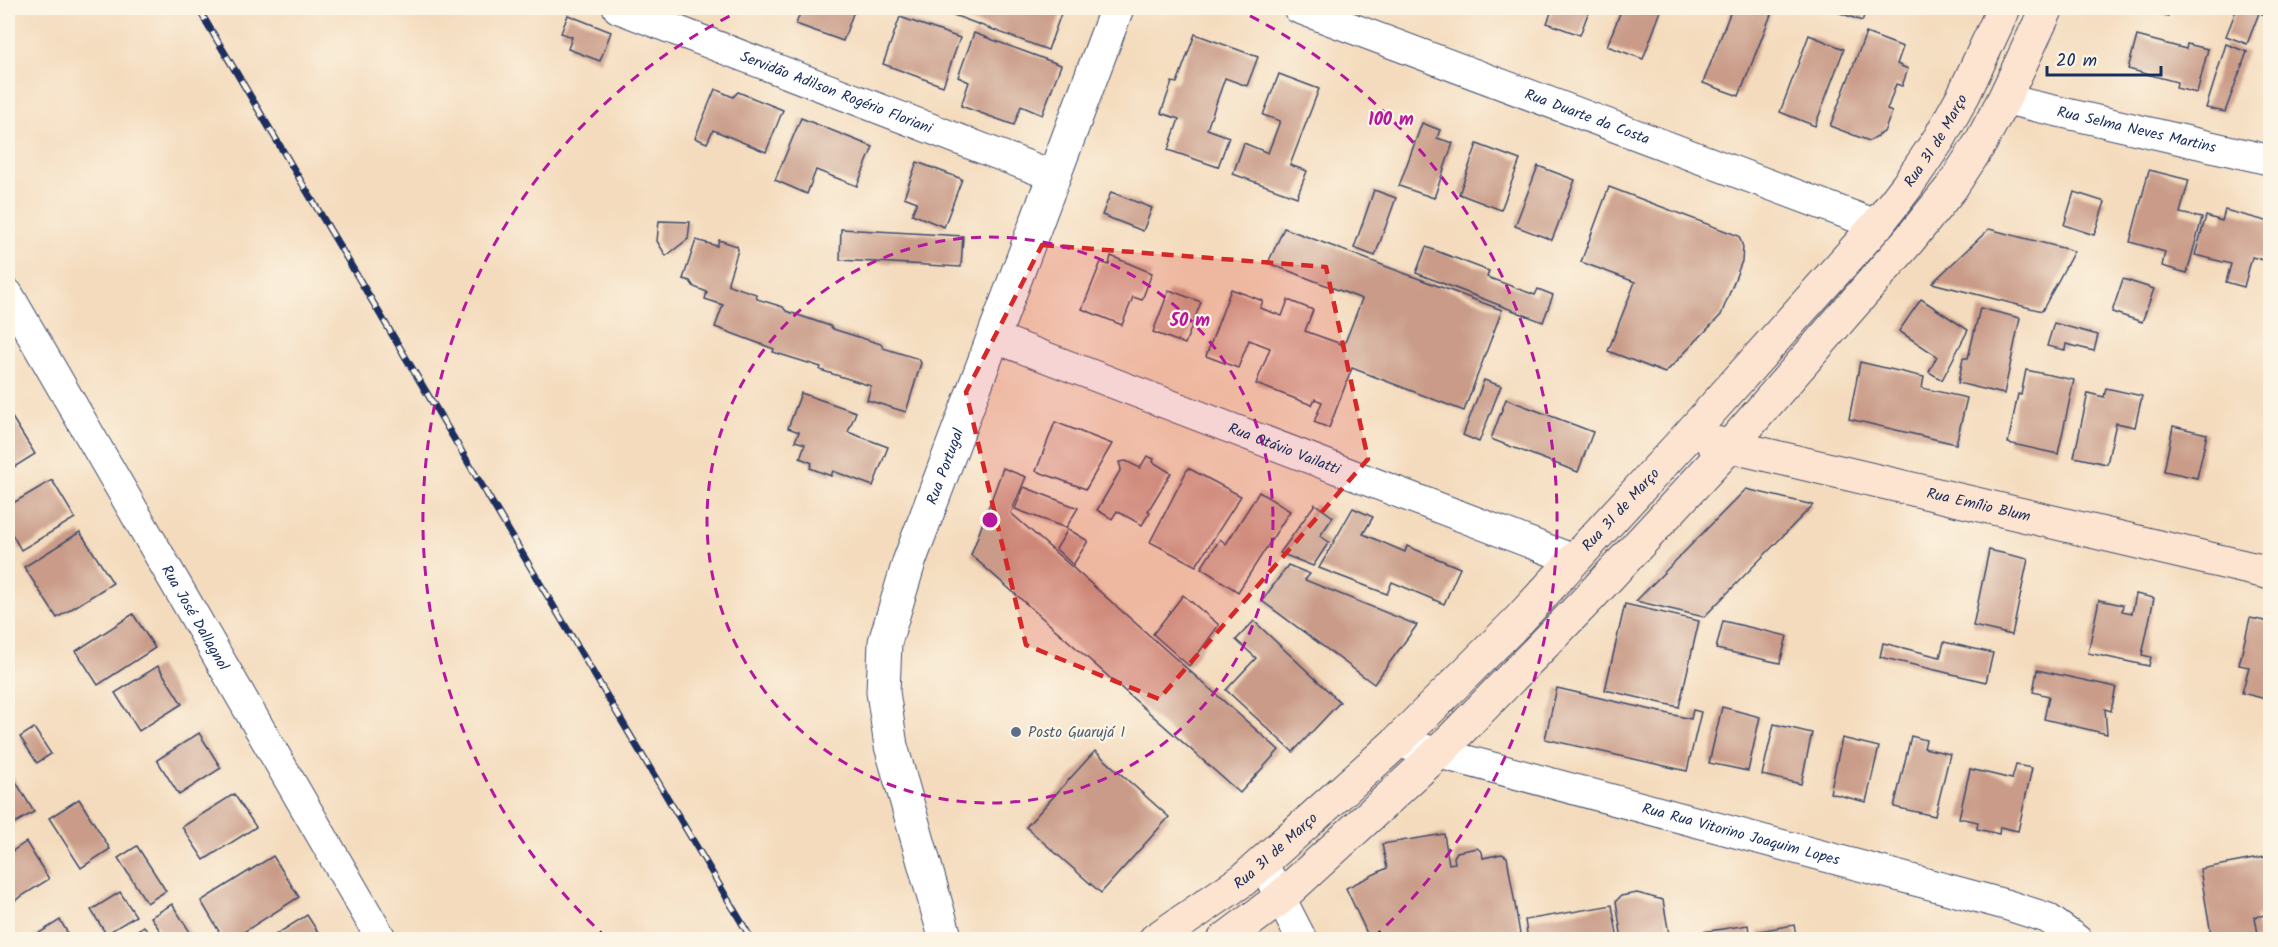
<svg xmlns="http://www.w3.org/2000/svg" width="2278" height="947" font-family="Kalam,sans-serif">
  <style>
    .building { fill: #c99b88 }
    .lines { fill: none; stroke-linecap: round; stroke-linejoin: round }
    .minor-casing { stroke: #3c496c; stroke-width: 32 }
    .tertiary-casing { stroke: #3c496c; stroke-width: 35 }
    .secondary-casing { stroke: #3c496c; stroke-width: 35 }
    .minor { stroke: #fff; stroke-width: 30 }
    .tertiary { stroke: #fff; stroke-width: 33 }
    .secondary { stroke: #fde4d0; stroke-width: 33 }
    .rail-casing { stroke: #1b2f5e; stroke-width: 7 }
    .rail { stroke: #fcf5e5; stroke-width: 4.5; stroke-dasharray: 14; stroke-linecap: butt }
    .marked { fill: #d62828; fill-opacity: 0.2; stroke: #d62828; stroke-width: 4.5; stroke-dasharray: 12 8; stroke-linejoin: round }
    .ring { fill: none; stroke: #b5179e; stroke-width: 3; stroke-dasharray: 10 8 }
    .service-dot { fill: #5c6f8a; stroke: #fcf5e5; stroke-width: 2 }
    .labels { text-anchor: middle; stroke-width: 4.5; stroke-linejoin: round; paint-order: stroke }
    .street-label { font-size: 15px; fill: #1b2f5e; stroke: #fcf5e5 }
    .service-label { font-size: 15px; fill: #4e5e75; stroke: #fcf5e5; text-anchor: start }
    .centre { fill: #b5179e; stroke: #fcf5e5; stroke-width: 3 }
    .ring-label { font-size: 18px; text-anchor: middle; font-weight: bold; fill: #b5179e; stroke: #fcf5e5; stroke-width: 4.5; stroke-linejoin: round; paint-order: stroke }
  </style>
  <rect width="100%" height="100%" fill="#fcf5e5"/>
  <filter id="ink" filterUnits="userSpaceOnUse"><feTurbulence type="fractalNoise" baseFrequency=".0167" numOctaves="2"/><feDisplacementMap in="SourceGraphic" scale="12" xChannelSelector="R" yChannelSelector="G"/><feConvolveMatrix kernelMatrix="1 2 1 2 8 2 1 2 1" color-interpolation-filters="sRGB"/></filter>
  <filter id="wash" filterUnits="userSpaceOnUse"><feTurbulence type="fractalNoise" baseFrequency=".008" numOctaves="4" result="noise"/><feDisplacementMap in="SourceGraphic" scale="24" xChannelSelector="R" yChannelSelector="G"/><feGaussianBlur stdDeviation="1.35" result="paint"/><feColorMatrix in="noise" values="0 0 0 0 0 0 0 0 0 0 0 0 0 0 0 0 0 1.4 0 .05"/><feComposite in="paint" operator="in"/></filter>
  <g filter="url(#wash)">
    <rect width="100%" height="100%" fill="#f4dbbd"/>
    <g id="blocks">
      <g class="building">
        <path d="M802,8H855L843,41L796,24Z"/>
        <path d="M902,8H918L916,13Z"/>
        <path d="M941,8H1063L1048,50L940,10Z"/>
        <path d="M1553,8H1590L1580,35L1547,23Z"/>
        <path d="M1622,8H1662L1643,59L1607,46Z"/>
        <path d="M1732,8H1761L1772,12L1739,96L1703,83Z"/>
        <path d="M1827,8H1867L1862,21Z"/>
        <path d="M2147,8H2171L2168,16Z"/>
        <path d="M2237,8H2261L2247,44L2226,36Z"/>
        <path d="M2264,8H2270V18L2262,14Z"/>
        <path d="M568,15L611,32L600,61L568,49L572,37L561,33Z"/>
        <path d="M900,17L960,38L943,86L883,64Z"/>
        <path d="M974,33L1061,65L1042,115L1021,106L1014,125L961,106L969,82L958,77Z"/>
        <path d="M1866,33L1903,47L1897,64L1908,69L1902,86L1896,84L1887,110L1892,112L1884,132L1869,141L1830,126Z"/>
        <path d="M1195,34L1258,57L1247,86L1225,78L1207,129L1229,137L1218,167L1168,150L1179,119L1161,113L1172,82L1177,83Z"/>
        <path d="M1809,35L1844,49L1815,126L1780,112Z"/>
        <path d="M2137,36L2186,49L2187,44L2208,49L2197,93L2176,88L2177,82L2128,69Z"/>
        <path d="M2226,44L2247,52L2225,112L2206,108Z"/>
        <path d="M1279,74L1319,89L1290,165L1307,171L1297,197L1233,174L1244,143L1268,153L1280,121L1263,115Z"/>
        <path d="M2270,78V92L2266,91Z"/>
        <path d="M715,89L733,97L738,92L783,110L766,152L713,130L707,143L695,138Z"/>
        <path d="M801,118L873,147L857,186L816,170L807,194L775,180Z"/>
        <path d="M1422,123L1440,130L1437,138L1453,143L1434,198L1399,186Z"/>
        <path d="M1477,144L1520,160L1501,210L1459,194Z"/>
        <path d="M917,162L962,179L944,227L912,214L917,202L904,197Z"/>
        <path d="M1538,166L1575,180L1552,240L1515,226Z"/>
        <path d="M2149,170L2189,180L2180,213L2202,218L2187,273L2162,266L2165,252L2130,242Z"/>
        <path d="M1609,187L1739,236L1743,247L1742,261L1721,315L1665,373L1608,351L1635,282L1581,262Z"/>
        <path d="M1374,190L1396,198L1375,256L1354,248Z"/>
        <path d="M1111,192L1152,208L1143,231L1102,215Z"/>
        <path d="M2074,192L2105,202L2094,235L2064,225Z"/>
        <path d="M2225,210L2270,222V232L2263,260L2252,257L2244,287L2226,282L2231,264L2195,255L2206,216L2222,221Z"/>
        <path d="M659,221L690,222L688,239L666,256L657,241Z"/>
        <path d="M1284,228L1502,310L1464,411L1352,368L1329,428L1314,422L1322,402L1315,399L1312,405L1256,384L1270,348L1249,340L1238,368L1206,356L1231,289L1263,301L1260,308L1282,316L1288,300L1313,310L1305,331L1344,345L1362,299L1268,263Z"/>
        <path d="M841,229L963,236L961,267L840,260Z"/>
        <path d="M1989,229L2074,251L2042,311L1932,283Z"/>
        <path d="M696,240L717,246L719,240L737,246L738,250L728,282L729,285L756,294L757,299L783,307L786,311L830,326L833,329L881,344L883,348L919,359L921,363L906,412L867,400L871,386L820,370L821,367L773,352L774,349L715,327L723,305L705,299L707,292L694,287L690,281L683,279Z"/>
        <path d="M1426,247L1489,271L1487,277L1535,295L1538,289L1553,295L1543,322L1416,273Z"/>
        <path d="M1111,256L1152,273L1142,300L1133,297L1122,325L1082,309L1101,262L1109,265Z"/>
        <path d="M2123,279L2154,289L2142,322L2112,312Z"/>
        <path d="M1169,290L1201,302L1185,344L1153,332Z"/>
        <path d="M1921,299L1968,330L1942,380L1929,372L1937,356L1899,331Z"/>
        <path d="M1980,308L2020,318L2004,394L1958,383L1963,358H1968Z"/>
        <path d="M2054,323L2098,335L2094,351L2066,344L2065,350L2047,346Z"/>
        <path d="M1860,362L1924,377L1922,388L1967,398L1956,444L1849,419Z"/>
        <path d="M2026,370L2074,380L2058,454L2008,443L2018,394L2021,395Z"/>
        <path d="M1484,380L1501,386L1479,442L1463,435Z"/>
        <path d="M2106,388L2142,396L2135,427L2116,423L2107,464L2074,457L2088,393L2104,397Z"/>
        <path d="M801,393L856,412L848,432L888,447L873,486L833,471L831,476L810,468L812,463L800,458L805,444L795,441L799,432L788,428Z"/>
        <path d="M1506,399L1593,432L1578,472L1491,439Z"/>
        <path d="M8,411L35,454L8,471Z"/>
        <path d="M1055,422L1112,444L1086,489L1036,471Z"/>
        <path d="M2173,426L2207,434L2197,478L2164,471Z"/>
        <path d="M1147,456L1154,459L1153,462L1171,473L1148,511L1150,512L1142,525L1117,511L1112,519L1097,510L1121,469L1119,462L1126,461L1140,468Z"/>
        <path d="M1003,468L1026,477L1011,513L1279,750L1240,793L971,555Z"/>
        <path d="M1188,468L1241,496L1196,566L1150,542Z"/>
        <path d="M52,480L75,518L21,550L8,527V506Z"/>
        <path d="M1024,487L1078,508L1066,528L1015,509Z"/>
        <path d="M1746,489L1813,505L1704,617L1636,601Z"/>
        <path d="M1259,492L1290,511L1238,592L1201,568L1220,539L1226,544Z"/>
        <path d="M1315,504L1333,517L1320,536L1329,542L1313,566L1280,553Z"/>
        <path d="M1353,508L1373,517L1363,534L1405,552L1407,546L1460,568L1444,604L1392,582L1387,594L1319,568Z"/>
        <path d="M1068,529L1088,541L1073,565L1056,549Z"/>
        <path d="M80,532L113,583L57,618L24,567Z"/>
        <path d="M1989,550L2028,559L2012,635L1973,626Z"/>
        <path d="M1288,565L1310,574L1305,580L1417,625L1374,684L1262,601Z"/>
        <path d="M2136,594L2154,598L2142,655L2151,657L2149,666L2088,653L2099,600L2123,605L2122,611L2132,613Z"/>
        <path d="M1183,595L1219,625L1189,666L1153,634Z"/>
        <path d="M1625,604L1699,621L1679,707L1605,690Z"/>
        <path d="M133,614L155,648L98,685L76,651Z"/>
        <path d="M2250,618L2270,622V700L2242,693L2249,667L2239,665Z"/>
        <path d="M1254,621L1340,702L1293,752L1226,690L1256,658L1236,640Z"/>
        <path d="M1723,621L1787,636L1780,663L1716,649Z"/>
        <path d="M1944,642L1993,653L1986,682L1880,657L1883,643L1940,657Z"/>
        <path d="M158,666L182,704L139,731L115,693Z"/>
        <path d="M2037,670L2116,687L2111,711L2105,709L2107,734L2044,719L2049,696L2033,692Z"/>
        <path d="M1557,688L1691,719L1693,710L1701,712L1687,771L1545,739Z"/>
        <path d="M1722,707L1760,717L1748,771L1709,763Z"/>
        <path d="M1774,724L1812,733L1801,784L1762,775Z"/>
        <path d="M34,728L51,754L37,763L20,737Z"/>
        <path d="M199,733L221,768L179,795L157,760Z"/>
        <path d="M1911,736L1926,740L1924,748L1950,754L1935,816L1894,807Z"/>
        <path d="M1842,738L1879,747L1866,802L1830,793Z"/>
        <path d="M1095,751L1169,817L1101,893L1026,827Z"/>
        <path d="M2016,765L2032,768L2018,831L2000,827L1999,834L1977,829L1978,822L1959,818L1970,769L2012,779Z"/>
        <path d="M10,772L34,812L8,827V773Z"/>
        <path d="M234,794L256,827L204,860L182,827Z"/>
        <path d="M79,799L110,849L81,868L49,818Z"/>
        <path d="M1444,834L1449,864L1455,863L1454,857L1457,852L1477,848L1482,852L1483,858L1502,854L1507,857L1521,940H1370L1346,888L1387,868L1382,844Z"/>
        <path d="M26,842L49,879L8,905V854Z"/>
        <path d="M137,846L166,891L147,903L118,858Z"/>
        <path d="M273,856L299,897L231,940H224L201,901Z"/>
        <path d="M2270,856V914L2255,917L2259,940H2212L2200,869Z"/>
        <path d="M120,892L136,916L106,934L91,910Z"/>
        <path d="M1637,893L1663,900L1670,940H1622L1616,901L1621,896Z"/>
        <path d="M172,904L192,935L185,940H166L151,917Z"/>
        <path d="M1612,905L1618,940H1528L1525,920Z"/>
        <path d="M307,915L323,940H267Z"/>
        <path d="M60,920L72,940H28Z"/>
        <path d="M1748,925L1750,940H1704L1703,932Z"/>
        <path d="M1794,925L1797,940H1760L1758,931Z"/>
        <path d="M144,926L152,940H121Z"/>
        <path d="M1815,935L1816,940H1797V938Z"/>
      </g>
    </g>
  </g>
  <g filter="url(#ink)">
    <use href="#blocks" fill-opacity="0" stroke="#3c496c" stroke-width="1.5"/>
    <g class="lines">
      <g class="minor-casing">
        <g id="minor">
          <path id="s1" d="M618,8L1054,176"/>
          <path id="s2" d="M1298,8L1877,225"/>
          <path id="s3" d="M2004,99L2270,160"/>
          <path id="s4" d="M8,294L382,940"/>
          <path id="s5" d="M993,337L1575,560"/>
          <path id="s6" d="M1397,742L2007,905L2047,918L2077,940"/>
          <path d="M1263,864L1302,940"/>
        </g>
      </g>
      <g class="tertiary-casing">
        <g id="tertiary">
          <path id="s7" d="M946,940L891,746L883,692L885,642L909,562L1117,8"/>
        </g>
      </g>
      <g class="secondary-casing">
        <g id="secondary">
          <path id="s8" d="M1712,442L2270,573"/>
          <path id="s9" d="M1155,940L1243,880L1397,742L1518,621L1687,437L1877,225L1907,186L1939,139L1964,94L2004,8"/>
          <path d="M1224,940L1280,898L1439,752L1589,598L1730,446L1909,240L1951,188L1981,142L2004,99L2047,8"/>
        </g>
      </g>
      <use href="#minor" class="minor"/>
      <use href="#tertiary" class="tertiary"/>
      <use href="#secondary" class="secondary"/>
      <g class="rail-casing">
        <path id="rail" d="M198,8L752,940"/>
      </g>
      <use href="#rail" class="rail"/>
    </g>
  </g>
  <path class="marked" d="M1042,245L1326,267L1368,459L1159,699L1026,645L966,392Z"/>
  <g class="ring">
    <circle cx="990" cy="520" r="283"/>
    <path d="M607 938A567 567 0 0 1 746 8M1234 8A567 567 0 0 1 1373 938"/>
  </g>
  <circle class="service-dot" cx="1016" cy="732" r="6"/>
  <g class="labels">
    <g class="street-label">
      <text dy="5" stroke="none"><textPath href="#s1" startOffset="234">Servidão Adilson Rogério Floriani</textPath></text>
      <text dy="5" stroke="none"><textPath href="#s2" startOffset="309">Rua Duarte da Costa</textPath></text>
      <text dy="5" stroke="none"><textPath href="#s3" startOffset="136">Rua Selma Neves Martins</textPath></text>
      <text dy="5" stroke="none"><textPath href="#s9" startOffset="1122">Rua 31 de Março</textPath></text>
      <text dy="5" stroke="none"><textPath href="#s5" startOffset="312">Rua Otávio Vailatti</textPath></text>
      <text dy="5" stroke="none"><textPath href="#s7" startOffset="492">Rua Portugal</textPath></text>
      <text dy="5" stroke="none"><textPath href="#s8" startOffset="274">Rua Emílio Blum</textPath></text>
      <text dy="5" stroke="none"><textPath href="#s9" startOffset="636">Rua 31 de Março</textPath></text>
      <text dy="5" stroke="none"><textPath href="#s4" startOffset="374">Rua José Dallagnol</textPath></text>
      <text dy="5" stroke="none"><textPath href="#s6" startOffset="356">Rua Rua Vitorino Joaquim Lopes</textPath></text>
      <text dy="5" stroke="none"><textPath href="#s9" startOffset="150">Rua 31 de Março</textPath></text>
    </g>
    <g class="service-label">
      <text x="1028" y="737">Posto Guarujá I</text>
    </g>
  </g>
  <circle cx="990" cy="520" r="9" class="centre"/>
  <g class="ring-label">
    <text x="1391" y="125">100 m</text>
    <text x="1190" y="326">50 m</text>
  </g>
  <rect width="2278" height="947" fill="none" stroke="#fcf5e5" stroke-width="30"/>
  <path d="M2047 66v9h114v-9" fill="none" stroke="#1b2f5e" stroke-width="3"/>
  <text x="2056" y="66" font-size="18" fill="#1b2f5e" stroke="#fcf5e5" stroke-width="4.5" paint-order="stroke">20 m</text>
</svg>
